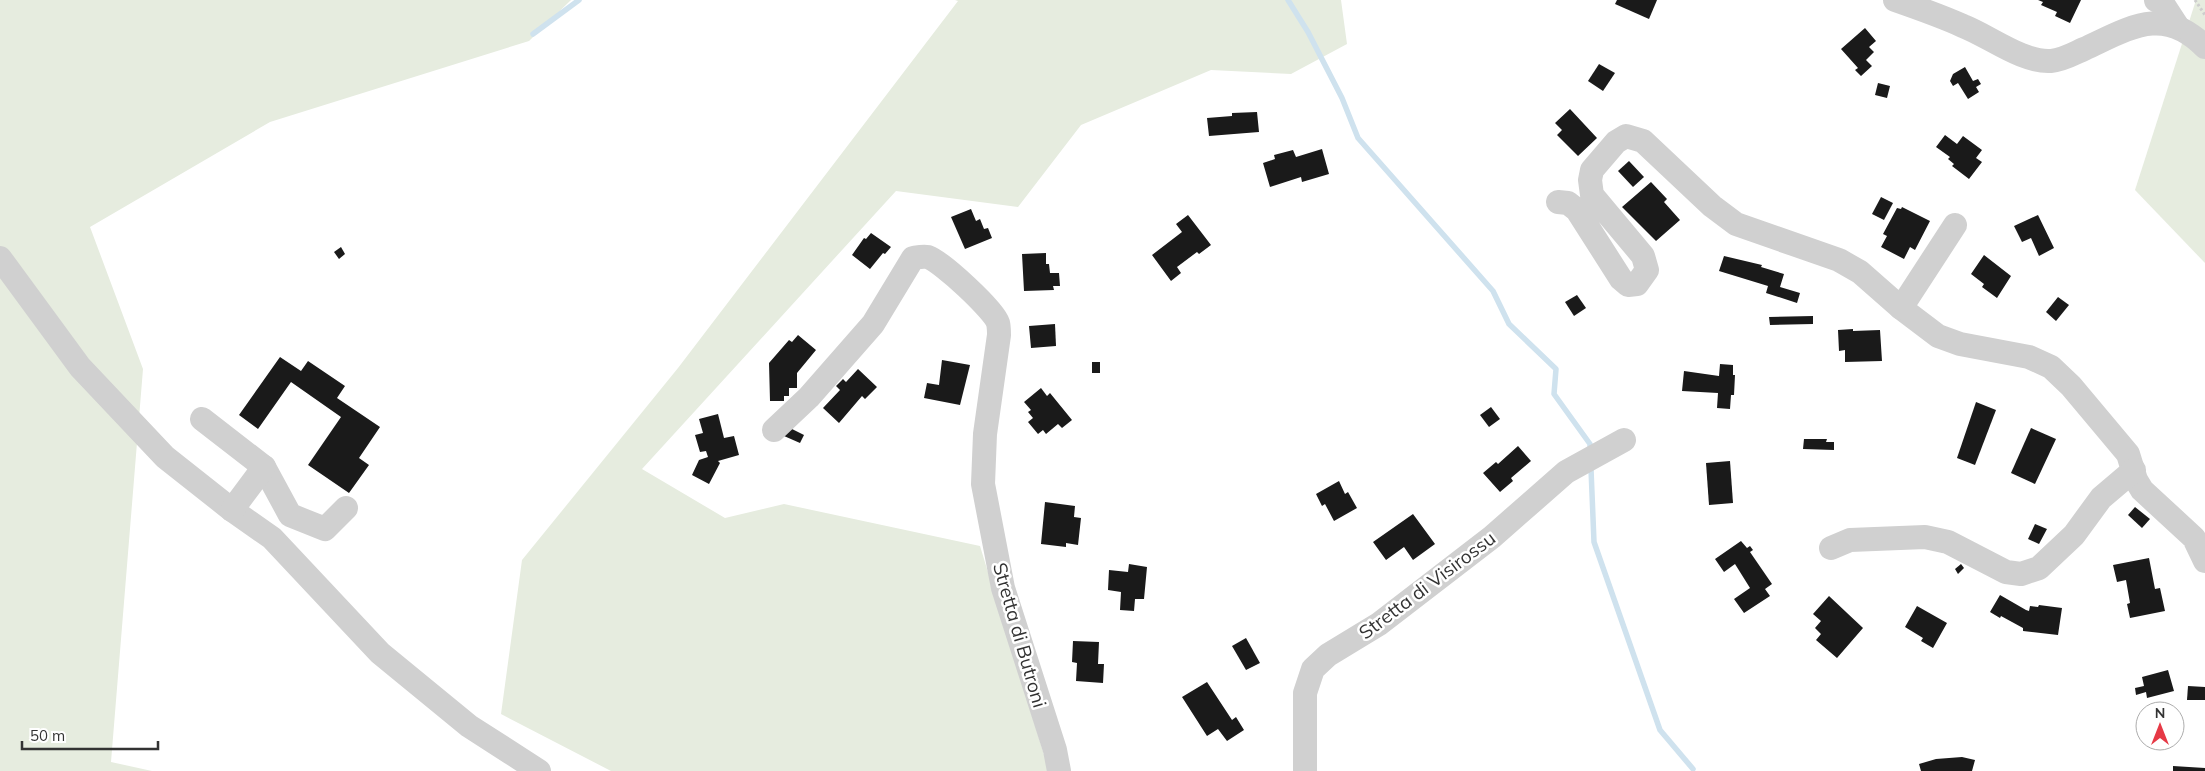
<svg xmlns="http://www.w3.org/2000/svg" width="2205" height="771" font-family="Mulish,sans-serif">
  <style>
    .green { fill: #e6ecdf }
    .lines { fill: none; stroke-linecap: round; stroke-linejoin: round }
    .stream { stroke: #cfe2ee; stroke-width: 5.5 }
    .building { fill: #1a1a1a }
    .path { stroke: #cdcdcd; stroke-width: 3; stroke-dasharray: 2.5 2.5; stroke-linecap: butt }
    .minor { stroke: #d0d0d0; stroke-width: 24 }
    .labels { text-anchor: middle; stroke-width: 5; stroke-linejoin: round; paint-order: stroke }
    .street-label { font-size: 19px; fill: #333; stroke: #fff }
  </style>
  <rect width="100%" height="100%" fill="#fff"/>
  <g class="green">
    <path d="M0,0H571L529,41L270,122L90,227L143,369L111,762L152,771H0Z"/>
    <path d="M955,0H1341L1347,44L1291,74L1211,70L1081,125L1018,207L896,191L642,469L725,518L784,504L980,546L1049,771H611L501,714L522,560L678,368L958,1Z"/>
    <path d="M2196,0H2205V263L2135,190Z"/>
  </g>
  <g class="lines">
    <g class="stream">
      <path d="M1288,0L1308,32L1342,98L1358,138L1493,291L1509,324L1556,369L1554,394L1590,444V449"/>
      <path d="M533,34L579,0"/>
      <path d="M1591,469L1594,542L1660,730L1693,769"/>
    </g>
  </g>
  <g class="building">
    <path d="M1617,0H1657L1649,19L1615,4Z"/>
    <path d="M2038,0H2081L2070,23L2055,16L2057,12L2041,5L2043,2Z"/>
    <path d="M1865,28L1876,41L1869,47L1874,52L1866,60L1872,66L1861,76L1855,70L1858,68L1841,49Z"/>
    <path d="M1599,64L1615,73L1603,91L1588,81Z"/>
    <path d="M1965,67L1973,81L1978,79L1981,84L1976,87L1979,92L1968,99L1958,83L1953,86L1950,81L1953,74Z"/>
    <path d="M1878,83L1890,86L1887,98L1875,95Z"/>
    <path d="M1570,109L1597,138L1578,156L1557,135L1562,130L1555,123Z"/>
    <path d="M1257,112L1259,132L1209,136L1207,118L1232,116V113Z"/>
    <path d="M1945,135L1957,144L1963,136L1982,150L1976,158L1982,162L1969,179L1952,166L1954,164L1948,159L1950,157L1936,147Z"/>
    <path d="M1322,149L1329,174L1302,182L1301,177L1270,187L1263,163L1275,159L1274,155L1293,150L1296,157Z"/>
    <path d="M1629,161L1644,177L1633,187L1618,171Z"/>
    <path d="M1651,182L1667,199L1664,202L1680,220L1656,241L1622,207Z"/>
    <path d="M1881,197L1893,203L1884,220L1872,214Z"/>
    <path d="M1902,207L1930,221L1915,250L1910,247L1904,259L1881,247L1887,236L1883,234L1897,208L1901,209Z"/>
    <path d="M971,209L976,221L980,219L984,229L988,228L992,238L965,249L951,217Z"/>
    <path d="M1188,215L1211,245L1199,254L1197,252L1177,267L1181,273L1171,281L1152,255L1182,232L1176,224Z"/>
    <path d="M2038,215L2054,248L2039,256L2031,238L2022,242L2014,226Z"/>
    <path d="M871,233L891,247L885,254L883,253L870,269L852,255L864,238L866,239Z"/>
    <path d="M341,247L345,254L339,259L334,252Z"/>
    <path d="M1046,253V264H1049L1050,273H1059L1060,286H1053L1054,290L1024,291L1022,254Z"/>
    <path d="M1984,255L2011,276L1997,298L1982,287L1984,284L1971,274Z"/>
    <path d="M1724,256L1762,265L1761,267L1784,274L1780,287L1800,293L1797,303L1766,293L1768,286L1719,271Z"/>
    <path d="M1577,295L1586,308L1574,316L1565,302Z"/>
    <path d="M2058,297L2069,305L2056,321L2046,312Z"/>
    <path d="M1813,316V324L1770,325L1769,317Z"/>
    <path d="M1055,324L1056,346L1031,348L1029,326Z"/>
    <path d="M1853,329V331L1880,330L1882,361L1845,362V350L1839,351L1838,330Z"/>
    <path d="M798,335L816,350L797,373V388H789V396H784V401H770L769,363L789,340L792,342Z"/>
    <path d="M280,357L301,371L308,361L345,386L337,398L380,427L359,458L369,465L349,493L308,465L341,417L291,382L258,429L239,415Z"/>
    <path d="M942,360L970,365L960,405L924,398L927,383L939,385Z"/>
    <rect x="1092" y="362" width="8" height="11"/>
    <path d="M1720,364L1733,365V375H1735L1734,395H1731L1730,409L1717,408L1718,393L1682,391L1684,371L1719,376Z"/>
    <path d="M858,369L877,387L865,399L862,396L839,423L823,408L840,390L836,386L843,379L846,382Z"/>
    <path d="M1041,388L1047,396L1050,393L1072,420L1062,428L1058,424L1046,434L1043,430L1038,434L1028,422L1033,418L1028,412L1031,410L1024,402Z"/>
    <path d="M1976,402L1996,410L1975,465L1957,458Z"/>
    <path d="M1491,407L1500,419L1489,427L1480,415Z"/>
    <path d="M718,414L724,438L734,436L739,455L718,461L720,463L709,484L692,475L699,460L708,457L706,451L700,452L695,435L703,433L699,419Z"/>
    <path d="M788,427L804,435L800,443L784,436Z"/>
    <path d="M2031,428L2056,439L2035,484L2011,473Z"/>
    <path d="M1804,439H1827L1826,442H1834V450L1803,449Z"/>
    <path d="M1518,446L1531,461L1511,478L1513,481L1500,492L1483,473L1496,462L1498,464Z"/>
    <path d="M1730,461L1733,503L1709,505L1706,463Z"/>
    <path d="M1339,481L1345,494L1348,492L1357,508L1334,521L1325,504L1322,506L1316,494Z"/>
    <path d="M1045,502L1075,506L1074,517L1081,518L1078,545L1066,543V547L1041,544Z"/>
    <path d="M2135,507L2150,519L2142,528L2128,515Z"/>
    <path d="M1413,514L1435,544L1413,560L1404,547L1386,560L1373,542Z"/>
    <path d="M2035,524L2047,529L2039,544L2028,539Z"/>
    <path d="M1741,541L1747,548L1750,546L1753,550L1750,552L1772,584L1765,589L1770,596L1744,613L1734,599L1750,588L1735,564L1724,572L1715,559Z"/>
    <path d="M2149,558L2155,589L2160,588L2165,611L2130,618L2127,604L2130,603L2126,580L2117,582L2113,565Z"/>
    <path d="M1129,564L1147,567L1144,599H1135L1134,611L1120,610L1121,592L1108,590L1109,570L1128,572Z"/>
    <path d="M1961,564L1964,568L1958,574L1955,569Z"/>
    <path d="M2000,595L2026,610L2029,611L2030,606L2038,607L2039,605L2062,608L2058,635L2023,631V628L2001,616L2000,618L1990,612Z"/>
    <path d="M1829,596L1863,628L1837,658L1816,640L1821,634L1815,628L1821,621L1813,614Z"/>
    <path d="M1917,606L1947,623L1933,648L1921,641L1923,638L1905,627Z"/>
    <path d="M1246,638L1260,663L1246,670L1232,646Z"/>
    <path d="M1073,641L1099,642L1098,664H1104L1103,683L1076,681L1077,663L1072,662Z"/>
    <path d="M2168,670L2174,691L2147,698L2146,692L2136,695L2135,688L2144,686L2142,677Z"/>
    <path d="M1207,682L1232,720L1236,717L1244,730L1227,741L1218,729L1207,736L1182,697Z"/>
    <path d="M2188,686L2205,687V700H2187Z"/>
    <path d="M1962,757L1975,760L1972,771H1921L1919,764L1936,759Z"/>
    <path d="M2173,766L2205,768V771H2173Z"/>
  </g>
  <g class="lines">
    <path class="path" d="M2195,0L2205,15"/>
    <g class="minor">
      <path d="M1895,0C1918,8 1941,16 1963,26C1989,36 2023,63 2051,61C2063,60 2073,54 2084,49C2128,29 2163,4 2205,47"/>
      <path d="M2156,0L2163,4L2178,27"/>
      <path d="M1558,202L1568,203L1577,210L1621,279L1628,285L1637,284L1647,270L1643,256L1592,195L1590,180L1592,170L1616,142L1626,136L1643,141L1712,206L1736,224L1839,260L1860,272L1901,308L1938,336L1960,344L2029,357L2051,367L2071,386L2128,454L2136,480L2142,490L2194,538L2205,561"/>
      <path d="M0,258L80,367L165,457L232,510L272,538L380,653L469,726L539,771"/>
      <path d="M1901,308L1955,225"/>
      <path d="M202,419L264,467L290,515L325,529L346,508"/>
      <path d="M774,430L809,397L873,324L913,258C919,257 923,256 928,257C942,262 994,310 998,323C999,327 999,331 999,335L985,434L983,484L1003,588L1055,750L1059,771"/>
      <path d="M232,510L264,467"/>
      <path d="M1831,548L1850,540L1925,537L1948,542L2006,572L2021,574L2039,568L2074,535L2101,498L2134,470"/>
      <path d="M1305,771V693L1313,669L1328,655L1379,624L1492,537L1566,472L1624,440"/>
    </g>
  </g>
  <g class="labels">
    <g class="street-label">
      <text transform="translate(1427 585) rotate(-37)" y="7">Stretta di Visirossu</text>
      <text transform="translate(1020 635) rotate(74)" y="7">Stretta di Butroni</text>
    </g>
  </g>
  <g transform="translate(2160 726)"><circle r="24" fill="#ffffff" stroke="#adadad"/>
  <path d="M0-4L9 19L0 12L-9 19Z" fill="#e63946"/>
  <text y="-8" font-size="14" font-weight="bold" text-anchor="middle" fill="#333333">N</text>
  </g>
  <path d="M22 741v8h136v-8" fill="none" stroke="#333333" stroke-width="2.5"/>
  <text x="30" y="741" font-size="15" fill="#333333" stroke="#ffffff" stroke-width="4" paint-order="stroke">50 m</text>
</svg>
